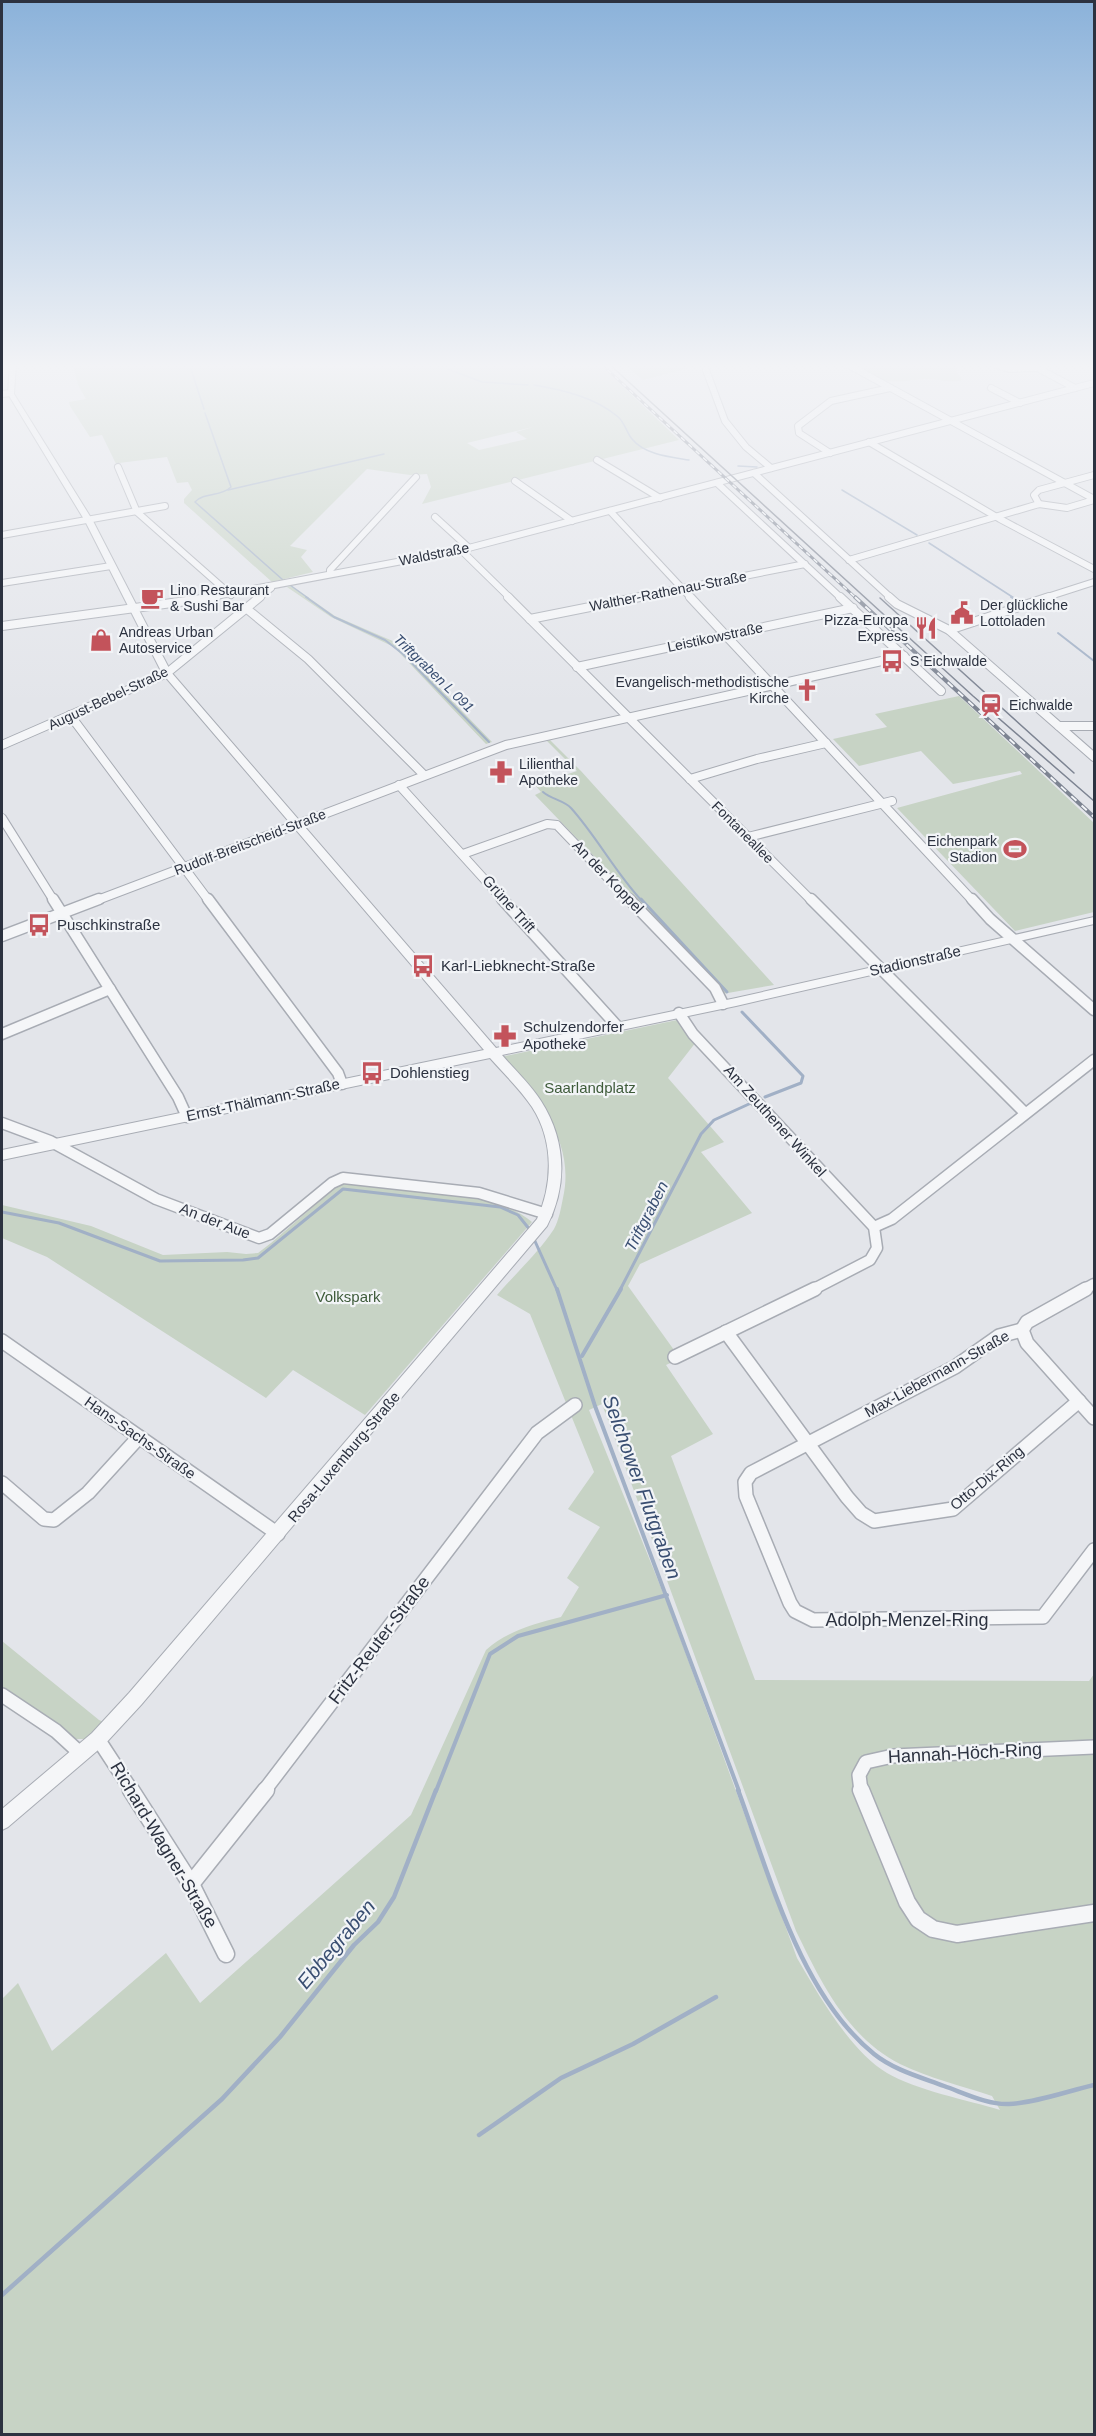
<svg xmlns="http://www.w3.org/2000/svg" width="1096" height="2436" font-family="Arial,sans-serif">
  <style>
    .green { fill: #c7d3c5; fill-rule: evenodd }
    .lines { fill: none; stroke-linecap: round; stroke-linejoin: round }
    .stream-far4 { stroke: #a1b0c6; stroke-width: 1.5 }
    .stream-far3 { stroke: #a1b0c6; stroke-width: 2 }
    .stream-far2 { stroke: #a1b0c6; stroke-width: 3 }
    .stream-far1 { stroke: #a1b0c6; stroke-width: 4 }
    .stream { stroke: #a1b0c6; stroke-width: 4.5 }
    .minor-far4-casing { stroke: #a8acb4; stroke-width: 8 }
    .minor-far3-casing { stroke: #a8acb4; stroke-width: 10 }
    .minor-far2-casing { stroke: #a8acb4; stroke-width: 13 }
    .minor-far1-casing { stroke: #a8acb4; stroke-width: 16 }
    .minor-casing { stroke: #a8acb4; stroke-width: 19 }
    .tertiary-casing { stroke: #a8acb4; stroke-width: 2 }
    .minor-far4 { stroke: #f5f6f8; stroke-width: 6 }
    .minor-far3 { stroke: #f5f6f8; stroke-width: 8 }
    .minor-far2 { stroke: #f5f6f8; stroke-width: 10 }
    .minor-far1 { stroke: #f5f6f8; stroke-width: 13 }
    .minor { stroke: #f5f6f8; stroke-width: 16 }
    .tertiary { fill: #f5f6f8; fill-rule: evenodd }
    .tram { stroke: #7d8492; stroke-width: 1.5 }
    .rail-far1-casing { stroke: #7d8492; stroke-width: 3 }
    .rail-casing { stroke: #7d8492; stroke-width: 4 }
    .rail-far1 { stroke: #f2f4f7; stroke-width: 1.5; stroke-dasharray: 5; stroke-linecap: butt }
    .rail { stroke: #f2f4f7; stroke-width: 2; stroke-dasharray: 7; stroke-linecap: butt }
    .labels { text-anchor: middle; stroke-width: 4.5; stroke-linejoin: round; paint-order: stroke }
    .far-street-label { font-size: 14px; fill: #2c3240; stroke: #f2f4f7 }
    .far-poi-label { font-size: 14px; fill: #2c3240; stroke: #f2f4f7; text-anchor: start }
    .far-water-label { font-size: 14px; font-style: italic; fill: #394e71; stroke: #f2f4f7 }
    .street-label { font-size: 15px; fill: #2c3240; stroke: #f2f4f7 }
    .poi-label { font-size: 15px; fill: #2c3240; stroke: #f2f4f7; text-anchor: start }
    .park-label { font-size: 15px; fill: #3e5b3a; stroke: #f2f4f7 }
    .water-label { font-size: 16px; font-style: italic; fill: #394e71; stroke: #f2f4f7 }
    .near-street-label { font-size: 18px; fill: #2c3240; stroke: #f2f4f7 }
    .near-water-label { font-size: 20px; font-style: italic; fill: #394e71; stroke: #f2f4f7 }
  </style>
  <rect width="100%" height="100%" fill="#e3e5ea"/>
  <g class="green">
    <path d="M65,363H598L679,440L422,504L431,487L427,474L410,475L367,469L290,546L307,550L301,557L313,572L272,582L184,503V499L192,490L188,482L177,483L167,457L119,463L117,466L102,435L90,437L70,406L69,402L86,399L78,385L73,365L64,366ZM533,427L516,432L527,439L479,450L467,443Z"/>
    <path d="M624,363H709L643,380Z"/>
    <path d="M871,363H952L962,380C948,384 939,378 925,379C888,382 891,386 856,367Z"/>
    <path d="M292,586L335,616L395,642L492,742L486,744L394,647L331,617L287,587Z"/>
    <path d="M959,696L1094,823V912L1015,931L897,808L1022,774L1020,771L953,784L921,751L859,766L833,739L887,727L875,714Z"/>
    <path d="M550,740L581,771L774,985L722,994L721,988L535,795L541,792L535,785L577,771L547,741Z"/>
    <path d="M677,1020L696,1042L668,1078L724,1142L701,1152L752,1213L640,1264L628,1286L674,1350L679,1359L666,1365L713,1434L671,1456L755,1680L1089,1681L1094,1674V2434H2V1999L18,1983L52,2051L166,1953L200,2003L411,1815L486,1650C507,1631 534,1624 561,1617L579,1587L567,1578L600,1527L568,1509L594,1472L530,1314L497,1295C515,1274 539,1252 554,1229C559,1220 561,1208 563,1198C576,1140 536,1097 501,1057ZM602,1404L796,1931C821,1982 847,2037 900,2064C929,2078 962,2086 992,2096L1000,2110C968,2100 915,2090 887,2073C850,2051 818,1994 797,1958L668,1605L589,1410Z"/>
    <path d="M346,1183C398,1189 494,1189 532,1222L365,1415L293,1370L266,1398L47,1257L2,1238V1205L91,1226L163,1255L227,1252L246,1254L258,1253L271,1243L337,1186Z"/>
    <path d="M2,1641L99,1720L106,1723L85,1739H75L13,1698L2,1686Z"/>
  </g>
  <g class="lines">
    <g class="stream-far4">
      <path d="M189,363L204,409"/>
      <path d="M432,363L482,382L528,385"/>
      <path d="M534,385C563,390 594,397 617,416C625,422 626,432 632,439C645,455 671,457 689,460"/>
      <path d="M205,413L231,487C221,497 204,492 195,502L283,580L308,598"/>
      <path d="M738,466L757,467"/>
      <path d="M228,490L384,454"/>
      <path d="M842,490L917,535"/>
      <path d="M929,543L1014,598"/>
    </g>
    <g class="stream-far3">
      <path d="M306,597L334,617L385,640L403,654L489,742"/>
      <path d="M1011,597L1019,602"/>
      <path d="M1058,633L1094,661"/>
      <path d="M543,792C551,799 565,801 571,808C597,837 615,872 642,901"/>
    </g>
    <g class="stream-far2">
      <path d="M641,899L727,992"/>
      <path d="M742,1012L803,1076L801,1083L765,1097"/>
      <path d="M2,1212L59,1223L160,1261L243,1260L258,1258L343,1189L500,1207L518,1215L530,1230"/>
      <path d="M534,1239L557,1290"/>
      <path d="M620,1290L701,1134L714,1120L749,1104"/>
    </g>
    <g class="stream-far1">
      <path d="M557,1289L595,1406L739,1791"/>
      <path d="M582,1356L621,1289"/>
      <path d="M436,1791L490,1654L518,1636L667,1595"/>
    </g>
    <g class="stream">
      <path d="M738,1790C770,1876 800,1994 874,2054C894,2070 920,2077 944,2086C964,2093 988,2105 1009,2104C1035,2103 1068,2091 1094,2085"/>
      <path d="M479,2135L561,2078L633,2044L716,1997"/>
      <path d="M2,2295L222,2099L280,2037L354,1945L378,1922L394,1897L436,1790"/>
    </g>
    <g class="minor-far4-casing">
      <g id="minor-far4">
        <path d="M845,363L1094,499"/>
        <path d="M991,363L1009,369L1036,368"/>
        <path d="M1028,363L1075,388"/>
        <path d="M706,370L725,421L746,447L771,468"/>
        <path d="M991,388L1020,403"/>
        <path d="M2,394L11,393"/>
        <path d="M869,442L1000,519L1094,569"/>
        <path d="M830,453L799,433L798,426L831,401L890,388"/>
        <path d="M597,460L660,498"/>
        <path d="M118,467L137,512L231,595"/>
        <path d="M754,473L891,598"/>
        <path d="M515,481L572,521"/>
        <path d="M717,483L841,598"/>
        <path d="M1039,504L1034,495L1039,490L1094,475"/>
        <path d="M610,511L691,598"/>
        <path d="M435,517L469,548"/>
        <path d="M2,535L165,506"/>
        <path d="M461,550L510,598"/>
        <path d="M849,560L1039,504L1067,508L1094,500"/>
        <path d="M330,574V570L416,477"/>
        <path d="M2,583L111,566"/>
        <path d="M205,598L461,550L1094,383"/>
        <path d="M258,598L271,588"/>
        <path d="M633,598L805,564"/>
        <path d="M1044,598L1094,582"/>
      </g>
    </g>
    <g class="minor-far3-casing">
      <g id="minor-far3">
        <path d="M508,597L812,901"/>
        <path d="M690,597L973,901"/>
        <path d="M840,597L941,691"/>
        <path d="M889,597L897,604L949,630L1094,757"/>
        <path d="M247,609L308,659L424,775"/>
        <path d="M530,619L640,597"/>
        <path d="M2,626L216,597"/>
        <path d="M949,630L1049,597"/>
        <path d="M577,667L853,608"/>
        <path d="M70,715L209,901"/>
        <path d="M1059,726H1094"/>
        <path d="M2,745L167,673L260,597"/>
        <path d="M690,779L757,759L826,743"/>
        <path d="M399,785L504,901"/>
        <path d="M2,818L54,901"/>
        <path d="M748,837L892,801"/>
        <path d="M463,854L547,824L557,825L630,901"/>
        <path d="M95,901L506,745L904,656"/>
      </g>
    </g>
    <g class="minor-far2-casing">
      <g id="minor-far2">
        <path d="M53,899L178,1097L187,1117"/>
        <path d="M208,899L338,1073L342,1084"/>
        <path d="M502,899L617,1026"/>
        <path d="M629,899L715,988L723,1004"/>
        <path d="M811,899L1025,1113"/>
        <path d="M972,899L990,919L1094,1010"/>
        <path d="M2,936L99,899"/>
        <path d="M679,1013L693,1034L874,1227L877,1248L870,1260L812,1290"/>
        <path d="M2,1034L110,989"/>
        <path d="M2,1123L50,1141L156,1199L259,1238L270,1234L332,1183L343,1178L479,1193L547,1214"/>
        <path d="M874,1227L892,1219L1094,1060"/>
        <path d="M1083,1290L1094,1284"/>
      </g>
    </g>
    <g class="minor-far1-casing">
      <g id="minor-far1">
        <path d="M1022,1330L999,1336L955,1367L751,1473L745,1482L746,1496L790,1603L795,1611L813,1620L1043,1617L1094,1550"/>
        <path d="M1022,1330L1027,1343L1094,1418"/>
        <path d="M1022,1330L1027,1322L1086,1289"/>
        <path d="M726,1332L847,1497L861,1513L874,1521L953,1509L1079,1401"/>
        <path d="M2,1341L278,1534"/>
        <path d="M675,1357L815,1289"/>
        <path d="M2,1483L44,1519L54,1520L88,1493L139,1437"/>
        <path d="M2,1695L56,1731L80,1753"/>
        <path d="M98,1739L132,1791"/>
        <path d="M264,1791L537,1433L575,1405"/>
        <path d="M861,1791L859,1775L866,1762L893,1756L1094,1747"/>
      </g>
    </g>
    <g class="minor-casing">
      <g id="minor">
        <path d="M131,1790L191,1884L226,1954"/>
        <path d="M861,1790L907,1902L918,1919L933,1929L957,1934L1094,1913"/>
        <path d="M191,1884L266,1790"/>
      </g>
    </g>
    <g class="tertiary-casing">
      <path id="tertiary" d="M10,363H16L14,394L93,521L171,672L496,1048L736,998L1094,917V924L736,1006L502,1055C515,1070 531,1085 541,1101C566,1140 568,1185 547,1226L141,1705L104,1745L8,1827L2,1830V1809L92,1733L129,1693L537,1219C553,1184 554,1141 532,1107C521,1090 504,1074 490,1058L2,1160V1150L484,1050L162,673L85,521L8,394Z"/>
    </g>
    <use href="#minor-far4" class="minor-far4"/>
    <use href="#minor-far3" class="minor-far3"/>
    <use href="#minor-far2" class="minor-far2"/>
    <use href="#minor-far1" class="minor-far1"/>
    <use href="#minor" class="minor"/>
    <use href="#tertiary" class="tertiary"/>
    <g class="tram">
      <path d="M608,363L973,696L1094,801"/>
      <path d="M880,598L1074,773"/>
    </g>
    <g class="rail-far1-casing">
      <path id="rail-far1" d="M600,363L856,598"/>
    </g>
    <g class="rail-casing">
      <path id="rail" d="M855,597L1094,817"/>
    </g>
    <use href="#rail-far1" class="rail-far1"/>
    <use href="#rail" class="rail"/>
  </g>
  <linearGradient id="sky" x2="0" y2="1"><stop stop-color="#8bb2da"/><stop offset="0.52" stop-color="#f2f3f6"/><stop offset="1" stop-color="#f2f3f6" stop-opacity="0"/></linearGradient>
  <rect width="1096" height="704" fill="url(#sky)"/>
  <defs>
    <g id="cafe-bare" transform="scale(1.8)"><path d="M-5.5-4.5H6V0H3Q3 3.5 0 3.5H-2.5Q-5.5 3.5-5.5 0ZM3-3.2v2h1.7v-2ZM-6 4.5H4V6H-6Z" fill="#c3535b" stroke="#f2f4f7" stroke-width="2.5" paint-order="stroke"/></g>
    <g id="civic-bare" transform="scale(1.8)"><path d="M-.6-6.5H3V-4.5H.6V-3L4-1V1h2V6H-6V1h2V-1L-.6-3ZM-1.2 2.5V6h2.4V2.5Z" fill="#c3535b" stroke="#f2f4f7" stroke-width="2.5" paint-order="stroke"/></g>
    <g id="restaurant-bare" transform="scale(1.8)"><path d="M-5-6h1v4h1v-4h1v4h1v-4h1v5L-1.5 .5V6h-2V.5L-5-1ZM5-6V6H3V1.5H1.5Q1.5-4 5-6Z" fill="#c3535b" stroke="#f2f4f7" stroke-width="2.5" paint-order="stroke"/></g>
    <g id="shop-bare" transform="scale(1.8)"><path d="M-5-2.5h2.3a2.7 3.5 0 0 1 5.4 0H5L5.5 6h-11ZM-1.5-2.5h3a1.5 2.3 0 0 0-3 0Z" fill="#c3535b" stroke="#f2f4f7" stroke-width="2.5" paint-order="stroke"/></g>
    <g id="bus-bare" transform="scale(1.8)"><path d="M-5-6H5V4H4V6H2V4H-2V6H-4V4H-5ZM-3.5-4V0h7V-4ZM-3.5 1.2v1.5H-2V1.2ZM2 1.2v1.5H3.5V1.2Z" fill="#c3535b" stroke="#f2f4f7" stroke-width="2.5" paint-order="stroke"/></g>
    <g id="church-bare" transform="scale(1.8)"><path d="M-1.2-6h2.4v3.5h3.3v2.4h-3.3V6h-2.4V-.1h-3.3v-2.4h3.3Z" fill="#c3535b" stroke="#f2f4f7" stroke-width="2.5" paint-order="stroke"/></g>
    <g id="station-bare" transform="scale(1.8)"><path d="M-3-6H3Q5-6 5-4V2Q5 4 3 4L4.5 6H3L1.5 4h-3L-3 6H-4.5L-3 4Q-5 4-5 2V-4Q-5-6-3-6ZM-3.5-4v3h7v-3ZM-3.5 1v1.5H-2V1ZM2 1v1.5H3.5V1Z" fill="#c3535b" stroke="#f2f4f7" stroke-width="2.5" paint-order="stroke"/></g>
    <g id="pharmacy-bare" transform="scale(1.8)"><path d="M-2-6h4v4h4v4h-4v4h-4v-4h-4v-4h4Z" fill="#c3535b" stroke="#f2f4f7" stroke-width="2.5" paint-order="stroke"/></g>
    <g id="stadium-bare" transform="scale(1.8)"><path d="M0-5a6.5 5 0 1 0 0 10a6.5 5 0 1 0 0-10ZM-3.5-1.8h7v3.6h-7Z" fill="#c3535b" stroke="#f2f4f7" stroke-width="2.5" paint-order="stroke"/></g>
  </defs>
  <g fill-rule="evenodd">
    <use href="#cafe-bare" x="152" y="598"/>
    <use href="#civic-bare" x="962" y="613"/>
    <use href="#restaurant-bare" x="926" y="628"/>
    <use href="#shop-bare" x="101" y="640"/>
    <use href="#bus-bare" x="892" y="661"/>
    <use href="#church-bare" x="807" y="690"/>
    <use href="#station-bare" x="991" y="705"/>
    <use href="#pharmacy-bare" x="501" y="772"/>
    <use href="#stadium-bare" x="1015" y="849"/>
    <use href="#bus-bare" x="39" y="925"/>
    <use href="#bus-bare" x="423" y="966"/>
    <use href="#pharmacy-bare" x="505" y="1036"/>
    <use href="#bus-bare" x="372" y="1073"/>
  </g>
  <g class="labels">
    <g class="far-street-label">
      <text transform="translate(434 554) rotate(-11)" y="5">Waldstraße</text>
      <text transform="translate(668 591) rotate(-11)" y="5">Walther-Rathenau-Straße</text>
      <text transform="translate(715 637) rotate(-12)" y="5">Leistikowstraße</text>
      <text transform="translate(108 698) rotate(-25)" y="5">August-Bebel-Straße</text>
      <text transform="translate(743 832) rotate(45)" y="5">Fontaneallee</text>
      <text transform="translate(250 842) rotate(-21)" y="5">Rudolf-Breitscheid-Straße</text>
    </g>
    <g class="far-poi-label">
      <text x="170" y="595">Lino Restaurant<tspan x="170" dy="16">&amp; Sushi Bar</tspan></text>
      <text x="980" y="610">Der glückliche<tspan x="980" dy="16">Lottoladen</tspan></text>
      <text x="908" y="625" text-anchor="end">Pizza-Europa<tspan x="908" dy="16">Express</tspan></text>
      <text x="119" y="637">Andreas Urban<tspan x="119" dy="16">Autoservice</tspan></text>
      <text x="910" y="666">S Eichwalde</text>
      <text x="789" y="687" text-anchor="end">Evangelisch-methodistische<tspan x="789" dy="16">Kirche</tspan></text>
      <text x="1009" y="710">Eichwalde</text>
      <text x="519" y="769">Lilienthal<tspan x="519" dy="16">Apotheke</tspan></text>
      <text x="997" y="846" text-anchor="end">Eichenpark<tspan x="997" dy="16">Stadion</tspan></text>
    </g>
    <g class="far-water-label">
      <text transform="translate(434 673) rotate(44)" y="5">Triftgraben L 091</text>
    </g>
    <g class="street-label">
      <text transform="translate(608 877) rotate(46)" y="5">An der Koppel</text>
      <text transform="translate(509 904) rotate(48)" y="5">Grüne Trift</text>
      <text transform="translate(915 961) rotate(-13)" y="5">Stadionstraße</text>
      <text transform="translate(263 1100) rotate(-12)" y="5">Ernst-Thälmann-Straße</text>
      <text transform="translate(775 1121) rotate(48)" y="5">Am Zeuthener Winkel</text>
      <text transform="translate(215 1221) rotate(21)" y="5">An der Aue</text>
      <text transform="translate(937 1374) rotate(-29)" y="5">Max-Liebermann-Straße</text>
      <text transform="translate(140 1438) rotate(35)" y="5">Hans-Sachs-Straße</text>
      <text transform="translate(344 1457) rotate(-50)" y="5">Rosa-Luxemburg-Straße</text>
      <text transform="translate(987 1478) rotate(-40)" y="5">Otto-Dix-Ring</text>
    </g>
    <g class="poi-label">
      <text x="57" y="930">Puschkinstraße</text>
      <text x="441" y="971">Karl-Liebknecht-Straße</text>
      <text x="523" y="1032">Schulzendorfer<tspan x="523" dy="17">Apotheke</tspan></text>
      <text x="390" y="1078">Dohlenstieg</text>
    </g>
    <g class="park-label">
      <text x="590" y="1093">Saarlandplatz</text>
      <text x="348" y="1302">Volkspark</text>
    </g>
    <g class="water-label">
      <text transform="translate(646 1216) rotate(-63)" y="6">Triftgraben</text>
    </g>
    <g class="near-street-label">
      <text x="907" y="1626">Adolph-Menzel-Ring</text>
      <text transform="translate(379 1640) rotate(-53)" y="6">Fritz-Reuter-Straße</text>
      <text transform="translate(965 1753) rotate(-3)" y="6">Hannah-Höch-Ring</text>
      <text transform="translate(164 1845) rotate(59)" y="6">Richard-Wagner-Straße</text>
    </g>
    <g class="near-water-label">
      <text transform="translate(642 1487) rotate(70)" y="7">Selchower Flutgraben</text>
      <text transform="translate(336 1944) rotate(-50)" y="7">Ebbegraben</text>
    </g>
  </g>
  <rect width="1096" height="2436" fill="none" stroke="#2c3240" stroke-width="6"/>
</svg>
